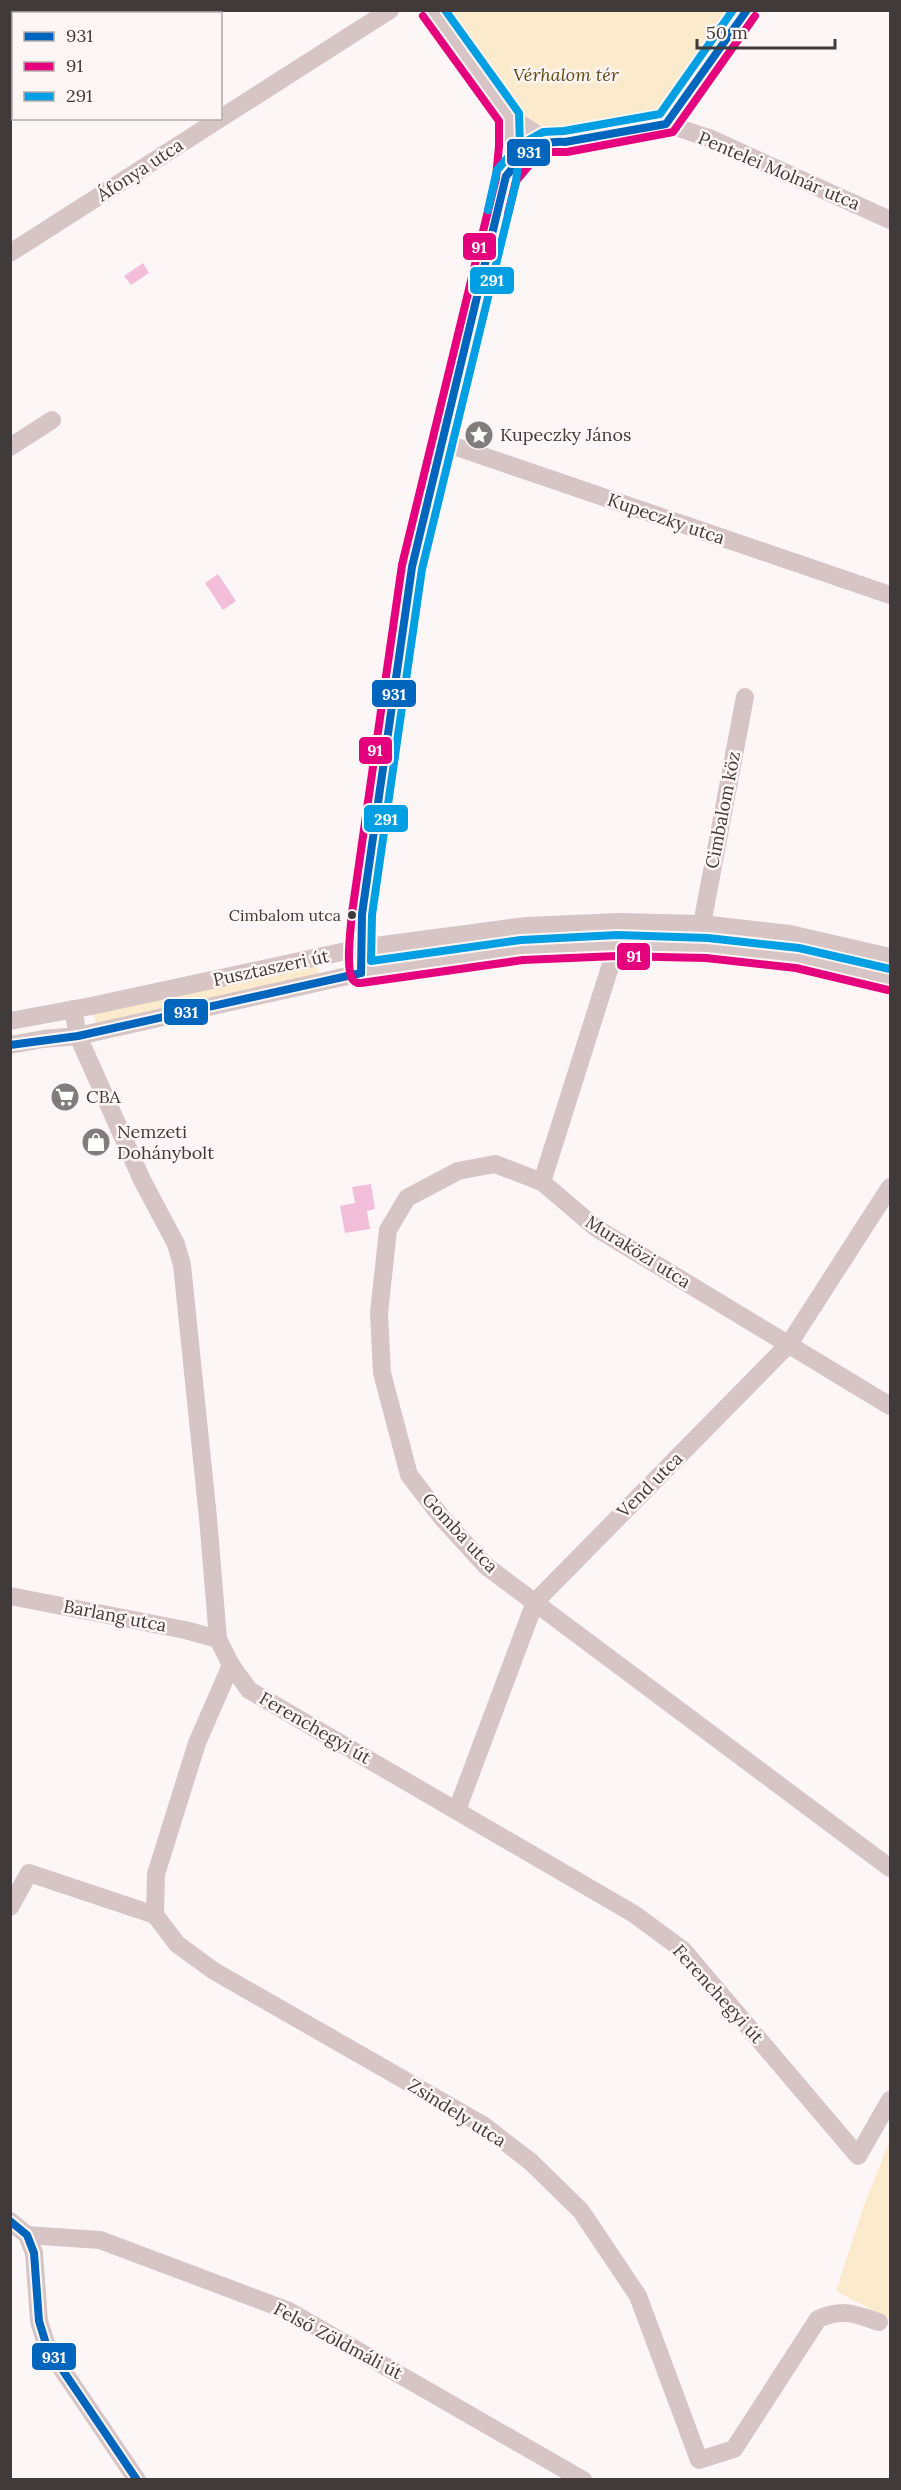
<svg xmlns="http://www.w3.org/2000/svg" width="901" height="2490" font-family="Lora,serif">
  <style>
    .green { fill: #fceacc }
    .water { fill: #f2bed9 }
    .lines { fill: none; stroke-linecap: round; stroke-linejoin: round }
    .minor { stroke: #d7c5c6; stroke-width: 18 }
    .bus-1-casing { stroke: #fef6f4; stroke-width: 12 }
    .bus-2-casing { stroke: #fef6f4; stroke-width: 12 }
    .bus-3-casing { stroke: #fef6f4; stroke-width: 12 }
    .bus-1 { stroke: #0065bd; stroke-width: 8 }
    .bus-2 { stroke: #e5007d; stroke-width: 8 }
    .bus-3 { stroke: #009ee3; stroke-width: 8 }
    .bus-dot { fill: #403b3a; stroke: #fef6f4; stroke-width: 2 }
    .labels { text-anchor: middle; stroke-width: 5; stroke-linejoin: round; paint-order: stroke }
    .bus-label { font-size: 16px; fill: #403b3a; stroke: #fef6f4; text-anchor: end }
    .park-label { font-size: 18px; font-style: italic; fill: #634a13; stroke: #fef6f4 }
    .street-label { font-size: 18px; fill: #403b3a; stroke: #fef6f4 }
    .poi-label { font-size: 18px; fill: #403b3a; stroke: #fef6f4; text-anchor: start }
    .line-badge { stroke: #fef6f4; stroke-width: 2 }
    .badge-label { font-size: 16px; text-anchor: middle; font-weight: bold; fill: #fff }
  </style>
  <rect width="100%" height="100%" fill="#fcf7f6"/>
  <g class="green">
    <path d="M432,11H747L666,124L565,142L509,117Z"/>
    <path d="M622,930L707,933L790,943L890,965V973L709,941L419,958L418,948L532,933Z"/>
    <path d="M318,966L319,978L96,1023L93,1013Z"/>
    <path d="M890,2140V2319L836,2291L864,2205Z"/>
  </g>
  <g class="water">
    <path d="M143,263L149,273L131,285L124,276Z"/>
    <path d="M218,574L236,601L223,610L205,583Z"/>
    <path d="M371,1184L375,1209L367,1211L370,1229L345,1233L340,1206L355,1203L352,1187Z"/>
  </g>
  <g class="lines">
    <g class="minor">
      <path d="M432,10L509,117L548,141"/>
      <path d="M666,124L709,138L890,220"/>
      <path d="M506,176L525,154L548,141L565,142L666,124L720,45L747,10"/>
      <path d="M10,253L390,10"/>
      <path d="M442,442L890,595"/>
      <path d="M10,447L52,420"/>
      <path d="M702,924L745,697"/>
      <path d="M617,945L542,1182L596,1228L890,1406"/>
      <path d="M360,958L362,914L412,567L506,180L510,146L509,117"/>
      <path d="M73,1009L78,1036L142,1180L176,1244L182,1265L208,1518L218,1639L231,1665L249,1690L634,1914L683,1950L858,2156L890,2100"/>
      <path d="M10,1021L91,1006L360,948L526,926L619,922L702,924L790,934L890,957"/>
      <path d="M10,1045L43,1039L78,1036L361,973L522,950L617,945L707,948L798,958L890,980"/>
      <path d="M542,1182L495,1164L458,1171L407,1198L388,1230L379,1313L382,1373L409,1475L443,1519L486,1566L890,1868"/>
      <path d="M10,1596L185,1630L218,1639"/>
      <path d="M231,1665L197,1743L156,1874L155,1915L177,1944L214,1971L483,2125L531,2162L581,2211L638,2296L699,2460L734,2449L818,2319C843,2308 855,2314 879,2322"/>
      <path d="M457,1810L535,1602L789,1344L890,1187"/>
      <path d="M10,1907L29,1873L155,1915"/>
      <path d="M10,2221L27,2235L100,2240L289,2311L583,2480"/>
      <path d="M27,2235L34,2253L39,2321L47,2347L137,2480"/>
    </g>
    <g class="bus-1-casing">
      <g id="bus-1">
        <path d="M361,973L362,914L412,567L506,176C524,155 536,140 565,142L666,124L747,10"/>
        <path d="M10,1045L78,1036L361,973"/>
        <path d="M10,2221L27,2235L34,2253L39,2321L47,2347L137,2480"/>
      </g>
    </g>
    <g class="bus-2-casing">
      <g id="bus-2">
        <path d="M423,16L499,121V146L496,178L402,565L352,913C351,926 345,970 353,980C356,983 357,983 361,983L523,960L617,956L706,958L796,968L888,990"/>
        <path d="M508,214L516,181L532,162L550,152H567L673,132L755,16"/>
      </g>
    </g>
    <g class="bus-3-casing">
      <g id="bus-3">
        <path d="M445,10L519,113L520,146L516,182L422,569L372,915L371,961L521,940L617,935L708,938L799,948L890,969"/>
        <path d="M488,210L497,170L518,146L543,132L564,131L660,114L733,10"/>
      </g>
    </g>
    <use href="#bus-1" class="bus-1"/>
    <use href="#bus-2" class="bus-2"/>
    <use href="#bus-3" class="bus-3"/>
  </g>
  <defs>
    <g id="sight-disc" transform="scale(1.5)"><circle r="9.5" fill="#827d7c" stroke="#fef6f4"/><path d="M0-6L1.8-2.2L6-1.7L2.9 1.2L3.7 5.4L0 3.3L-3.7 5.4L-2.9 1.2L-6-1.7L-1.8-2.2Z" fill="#fff"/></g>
    <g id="supermarket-disc" transform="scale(1.5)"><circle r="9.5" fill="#827d7c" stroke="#fef6f4"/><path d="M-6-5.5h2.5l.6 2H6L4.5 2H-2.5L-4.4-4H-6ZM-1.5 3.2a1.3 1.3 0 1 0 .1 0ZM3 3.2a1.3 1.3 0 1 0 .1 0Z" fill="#fff"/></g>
    <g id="shop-disc" transform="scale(1.5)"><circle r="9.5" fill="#827d7c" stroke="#fef6f4"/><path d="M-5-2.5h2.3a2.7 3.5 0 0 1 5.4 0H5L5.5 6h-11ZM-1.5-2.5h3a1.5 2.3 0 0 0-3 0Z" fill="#fff"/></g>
  </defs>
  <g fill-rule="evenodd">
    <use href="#sight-disc" x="479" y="435"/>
    <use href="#supermarket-disc" x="65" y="1097"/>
    <use href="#shop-disc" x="96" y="1142"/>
  </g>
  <circle class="bus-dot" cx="352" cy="915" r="5"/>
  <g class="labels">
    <g class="bus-label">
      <text x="341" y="921">Cimbalom utca</text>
    </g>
    <g class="park-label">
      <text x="566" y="81">Vérhalom tér</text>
    </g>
    <g class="street-label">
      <text transform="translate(140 170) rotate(-33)" y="6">Áfonya utca</text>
      <text transform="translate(779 171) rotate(23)" y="6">Pentelei Molnár utca</text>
      <text transform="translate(666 519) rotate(19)" y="6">Kupeczky utca</text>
      <text transform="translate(723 810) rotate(-79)" y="6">Cimbalom köz</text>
      <text transform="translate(271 968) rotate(-12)" y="6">Pusztaszeri út</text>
      <text transform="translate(638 1252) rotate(32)" y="6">Muraközi utca</text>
      <text transform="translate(650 1485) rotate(-45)" y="6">Vend utca</text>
      <text transform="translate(460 1533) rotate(47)" y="6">Gomba utca</text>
      <text transform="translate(115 1616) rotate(11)" y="6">Barlang utca</text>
      <text transform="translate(315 1728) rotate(30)" y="6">Ferenchegyi út</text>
      <text transform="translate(718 1994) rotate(48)" y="6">Ferenchegyi út</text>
      <text transform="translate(457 2113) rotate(32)" y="6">Zsindely utca</text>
      <text transform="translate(338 2341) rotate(28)" y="6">Felső Zöldmáli út</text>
    </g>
    <g class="poi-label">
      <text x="500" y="441">Kupeczky János</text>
      <text x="86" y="1103">CBA</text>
      <text x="117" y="1138">Nemzeti<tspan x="117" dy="21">Dohánybolt</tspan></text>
    </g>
  </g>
  <g class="line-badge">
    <rect x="506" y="138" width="45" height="29" rx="6" fill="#0065bd"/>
    <rect x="462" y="232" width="35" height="29" rx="6" fill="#e5007d"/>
    <rect x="469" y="266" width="46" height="29" rx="6" fill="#009ee3"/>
    <rect x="371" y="679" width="46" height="29" rx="6" fill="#0065bd"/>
    <rect x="358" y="736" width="35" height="29" rx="6" fill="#e5007d"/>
    <rect x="363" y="804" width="46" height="29" rx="6" fill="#009ee3"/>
    <rect x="616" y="942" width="35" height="29" rx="6" fill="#e5007d"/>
    <rect x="163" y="998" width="46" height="28" rx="6" fill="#0065bd"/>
    <rect x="31" y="2342" width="46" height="29" rx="6" fill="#0065bd"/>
  </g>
  <g class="badge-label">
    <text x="529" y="158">931</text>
    <text x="479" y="253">91</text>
    <text x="492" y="286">291</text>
    <text x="394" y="700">931</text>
    <text x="375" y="756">91</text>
    <text x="386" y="825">291</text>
    <text x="634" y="962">91</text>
    <text x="186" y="1018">931</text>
    <text x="54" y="2363">931</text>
  </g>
  <rect width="901" height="2490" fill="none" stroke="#403b3a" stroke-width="24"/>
  <rect x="12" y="12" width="210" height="108" fill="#fef6f4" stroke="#b2abaa" stroke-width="1.5"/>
  <rect x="24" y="32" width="30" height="9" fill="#0065bd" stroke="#b2abaa" stroke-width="1.5"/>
  <text x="66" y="42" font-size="18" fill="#403b3a">931</text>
  <rect x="24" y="62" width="30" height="9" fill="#e5007d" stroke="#b2abaa" stroke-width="1.5"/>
  <text x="66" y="72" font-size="18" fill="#403b3a">91</text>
  <rect x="24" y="92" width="30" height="9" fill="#009ee3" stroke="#b2abaa" stroke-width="1.5"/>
  <text x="66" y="102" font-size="18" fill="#403b3a">291</text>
  <path d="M697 39v9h138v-9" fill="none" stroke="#403b3a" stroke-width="3"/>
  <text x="706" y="39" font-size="18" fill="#403b3a" stroke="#fef6f4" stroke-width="4.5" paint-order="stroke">50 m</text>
</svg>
